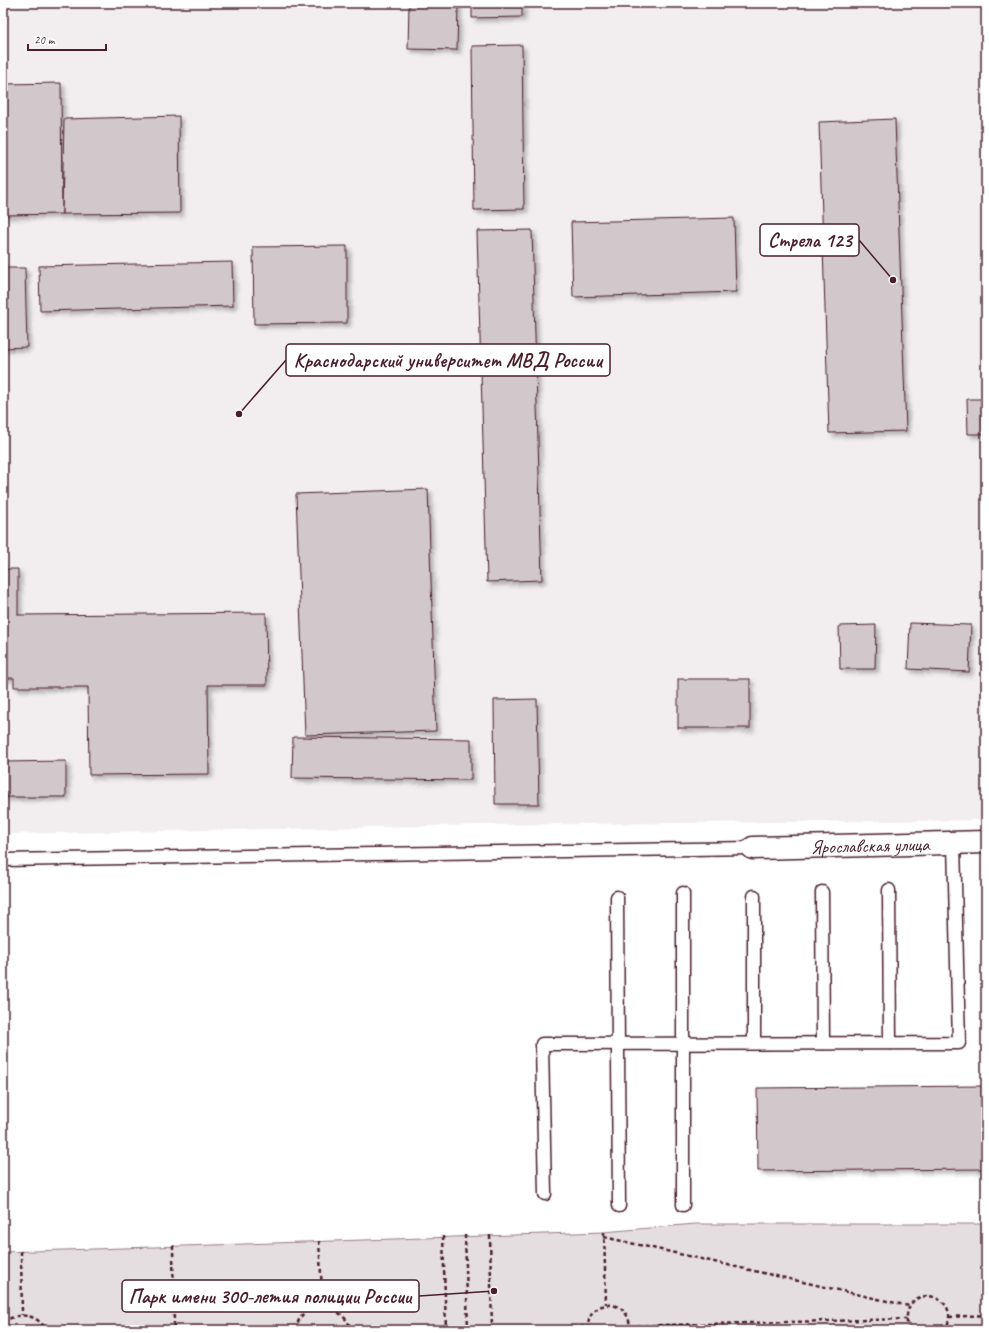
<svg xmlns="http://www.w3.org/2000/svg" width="989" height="1333" font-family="Caveat,sans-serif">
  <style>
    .built { fill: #f2eeef }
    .green { fill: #e5dee0; stroke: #987e86 }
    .building { fill: #d2c7cb; stroke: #4a1f2b; filter: url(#shadow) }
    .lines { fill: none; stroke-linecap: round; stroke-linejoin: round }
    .lane-casing { stroke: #4a1f2b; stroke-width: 15 }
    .street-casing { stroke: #4a1f2b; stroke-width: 25 }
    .path { stroke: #4a1f2b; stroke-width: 2.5; stroke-dasharray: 4 3; stroke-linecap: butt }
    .lane { stroke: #fff; stroke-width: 12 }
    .street { stroke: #fff; stroke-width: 22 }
    .labels { text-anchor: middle; stroke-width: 4; stroke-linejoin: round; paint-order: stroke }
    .street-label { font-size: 19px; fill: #4a1f2b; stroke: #fff }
    .leader { fill: none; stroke: #4a1f2b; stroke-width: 1.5 }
    .callout-dot { fill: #4a1f2b; stroke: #fff; stroke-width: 1.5 }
    .callout { fill: #fff; stroke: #4a1f2b; stroke-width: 1.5 }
    .callout-label { font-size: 20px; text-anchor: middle; font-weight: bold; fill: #4a1f2b }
  </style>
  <defs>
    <filter id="shadow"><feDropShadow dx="3.5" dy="3.5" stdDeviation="2" flood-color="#0004"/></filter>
  </defs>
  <rect width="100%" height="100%" fill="#fff"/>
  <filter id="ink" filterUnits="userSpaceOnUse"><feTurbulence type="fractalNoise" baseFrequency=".025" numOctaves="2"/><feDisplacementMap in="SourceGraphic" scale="8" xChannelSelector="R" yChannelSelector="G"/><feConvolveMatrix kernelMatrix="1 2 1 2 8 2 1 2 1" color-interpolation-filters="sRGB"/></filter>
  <g filter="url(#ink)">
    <path class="built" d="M3,3H986V820L484,825L3,834Z"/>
    <path class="green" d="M695,1224H986V1330H3V1252L604,1232Z"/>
    <g class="building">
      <path d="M409,3H458L457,50L408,49Z"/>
      <path d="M472,3H522V17L472,18Z"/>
      <path d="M522,45L524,209L474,210L472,46Z"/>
      <path d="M61,83L62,214L3,215V84Z"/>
      <path d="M179,116L180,213L62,214L64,119Z"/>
      <path d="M895,119L906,431L829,433L819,122Z"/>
      <path d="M734,218L736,292L573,297L571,222Z"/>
      <path d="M532,230L542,580L487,582L477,231Z"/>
      <path d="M347,246V323L254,324L253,247Z"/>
      <path d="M232,262L233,306L40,311L39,266Z"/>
      <path d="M3,268H25L27,347L3,348Z"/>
      <path d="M967,399H986V434H968Z"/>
      <path d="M428,489L436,731L305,735L296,494Z"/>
      <path d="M3,569H18V615L266,613L267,685H208L209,774L89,775L88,687H14V678H3Z"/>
      <path d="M910,623L971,625L969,672L908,669Z"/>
      <path d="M876,625L875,669H840L839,626Z"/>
      <rect x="678" y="679" width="72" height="49"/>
      <path d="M537,699L539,804H495L494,700Z"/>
      <path d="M293,737L471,739V780L292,778Z"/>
      <path d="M66,761V797H3V762Z"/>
      <path d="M982,1086L983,1169L758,1171L757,1088Z"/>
    </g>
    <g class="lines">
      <g class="lane-casing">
        <g id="lane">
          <path d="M3,860L753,848"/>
          <path d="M889,890L890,1043"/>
          <path d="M822,892L823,1043"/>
          <path d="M683,893V1205"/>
          <path d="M754,896V1043"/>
          <path d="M617,897L619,1206"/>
          <path d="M545,1194L542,1044L959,1043L954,843"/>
        </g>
      </g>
      <g class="street-casing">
        <g id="street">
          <path id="s1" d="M753,848L986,842"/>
        </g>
      </g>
      <g class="path">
        <path d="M604,1232L606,1304"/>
        <path d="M465,1235L468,1330"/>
        <path d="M490,1235L492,1330"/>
        <path d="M443,1236L446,1330"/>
        <path d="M604,1237L909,1306"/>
        <path d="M319,1241L323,1307"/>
        <path d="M173,1245L174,1330"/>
        <path d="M21,1251L22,1315"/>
        <path d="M949,1317L986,1315"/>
        <path d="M3,1322C18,1312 37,1313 46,1330"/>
        <path d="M630,1326L906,1319"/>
        <path d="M296,1330C297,1326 298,1321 300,1318C314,1296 346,1309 351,1330"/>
        <path d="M503,1330L587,1327"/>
        <path d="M588,1330C586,1297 631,1296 630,1330"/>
        <path d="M910,1330C907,1326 906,1320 907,1315C911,1281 964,1297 945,1330"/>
      </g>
      <use href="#lane" class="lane"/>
      <use href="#street" class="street"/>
    </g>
  </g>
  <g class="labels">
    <g class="street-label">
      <text dy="7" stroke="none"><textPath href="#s1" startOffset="117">Ярославская улица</textPath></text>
    </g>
  </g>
  <path class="leader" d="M893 280L859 240M239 414L286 360M494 1291L419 1296"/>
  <g class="callout-dot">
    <circle cx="893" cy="280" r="4"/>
    <circle cx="239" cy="414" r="4"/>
    <circle cx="494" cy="1291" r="4"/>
  </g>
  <g class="callout">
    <rect x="760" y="224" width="99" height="32" rx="4"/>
    <rect x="286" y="344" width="324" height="32" rx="4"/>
    <rect x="122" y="1280" width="297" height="32" rx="4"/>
  </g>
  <g class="callout-label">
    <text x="810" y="247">Стрела 123</text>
    <text x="448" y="367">Краснодарский университет МВД России</text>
    <text x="270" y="1303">Парк имени 300-летия полиции России</text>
  </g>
  <rect width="989" height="1333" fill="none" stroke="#fff" stroke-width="16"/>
  <rect x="8" y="8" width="973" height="1317" fill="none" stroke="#4a1f2b" stroke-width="1.5" filter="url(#ink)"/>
  <path d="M28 44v6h78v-6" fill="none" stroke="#4a1f2b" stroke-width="2"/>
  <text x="34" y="44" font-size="12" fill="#4a1f2b" stroke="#ffffff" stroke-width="3" paint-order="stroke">20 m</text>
</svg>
